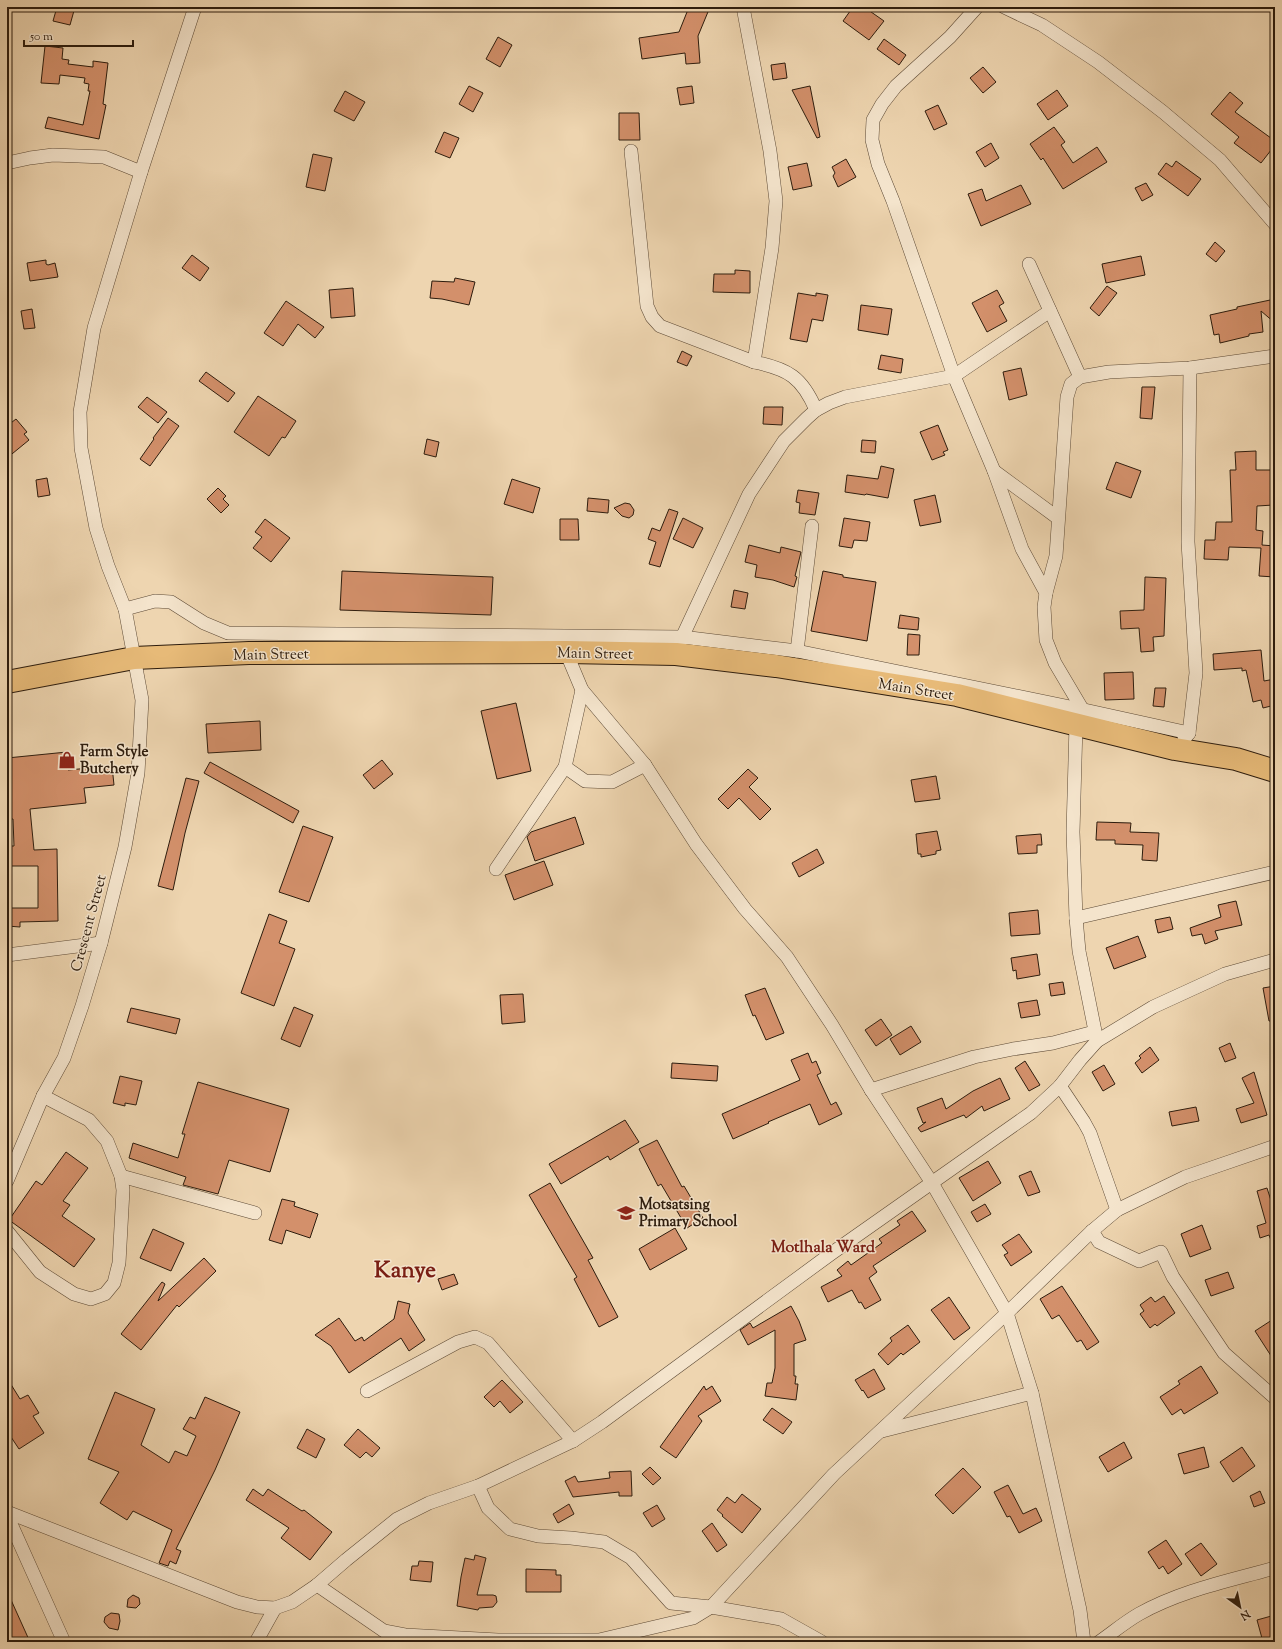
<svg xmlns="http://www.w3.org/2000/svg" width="1282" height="1649" font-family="'Sorts Mill Goudy',serif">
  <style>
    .building { fill: #d3906b; stroke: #2d1c0d }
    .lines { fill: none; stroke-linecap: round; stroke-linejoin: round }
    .street-casing { stroke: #5d4a36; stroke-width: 14 }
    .highway-casing { stroke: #2d1c0d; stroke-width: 24 }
    .street { stroke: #f4e4cc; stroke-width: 13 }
    .highway { stroke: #e7ba78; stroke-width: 22 }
    .labels { text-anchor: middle; stroke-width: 3; stroke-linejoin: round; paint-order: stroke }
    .street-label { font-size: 15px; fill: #2d1c0d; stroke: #f4e4cc }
    .poi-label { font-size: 15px; font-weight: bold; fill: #2d1c0d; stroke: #f4e4cc; text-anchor: start }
    .neighbourhood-label { font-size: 16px; font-weight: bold; fill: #7a1f14; stroke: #f4e4cc }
    .town-label { font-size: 23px; font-weight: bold; fill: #7a1f14; stroke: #f4e4cc }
  </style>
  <rect width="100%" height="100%" fill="#eed5b0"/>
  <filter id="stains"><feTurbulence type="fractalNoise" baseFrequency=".005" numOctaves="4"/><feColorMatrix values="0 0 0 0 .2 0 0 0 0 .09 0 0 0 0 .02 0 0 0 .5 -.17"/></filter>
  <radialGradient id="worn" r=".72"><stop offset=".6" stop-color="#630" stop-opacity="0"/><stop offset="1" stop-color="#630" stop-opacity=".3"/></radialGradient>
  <g class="building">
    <path d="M57,7H75L70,25L53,21Z"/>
    <path d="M689,7H710L698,36L700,63L686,64L685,53L642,59L639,38L679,32Z"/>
    <path d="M853,7H864L884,21L869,40L843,21Z"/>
    <path d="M498,37L512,45L500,67L486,59Z"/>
    <path d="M884,39L906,55L899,65L877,49Z"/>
    <path d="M45,46L63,48L62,59L69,60L68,64L93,67V61L108,63L103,104L106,105L99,139L45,128L48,117L83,125L90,91H88L89,84L84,83L85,78L60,75L59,84L41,83Z"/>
    <path d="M785,63L787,78L773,80L771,65Z"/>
    <path d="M983,67L996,82L983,93L970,78Z"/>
    <path d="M469,86L483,93L473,112L459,104Z"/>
    <path d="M692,86L694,103L680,105L677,88Z"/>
    <path d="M810,86L820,137L817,138L792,90Z"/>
    <path d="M1057,90L1068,106L1048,120L1037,104Z"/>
    <path d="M345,91L365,102L354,121L334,111Z"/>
    <path d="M1230,92L1243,103L1235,112L1275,141V145L1261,163L1234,143L1239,137L1211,114Z"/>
    <path d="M938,105L947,124L934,130L925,111Z"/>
    <path d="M619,113H639L640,140H619Z"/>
    <path d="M1054,127L1065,142L1061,145L1073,163L1097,147L1107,162L1063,189L1043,158L1041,160L1030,144Z"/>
    <path d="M444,132L459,138L450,158L435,152Z"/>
    <path d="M991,143L999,158L985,167L976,152Z"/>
    <path d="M313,154L332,158L325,191L306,187Z"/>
    <path d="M846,159L856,177L838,187L833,176L835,173L832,167Z"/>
    <path d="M1176,161L1201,179L1188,196L1158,174L1166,163L1172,167Z"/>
    <path d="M807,163L812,186L793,190L788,167Z"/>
    <path d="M1146,183L1153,195L1142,201L1135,188Z"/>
    <path d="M1021,185L1031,204L981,226L968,194L982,189L986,201Z"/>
    <path d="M1215,242L1225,251L1216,262L1206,254Z"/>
    <path d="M192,255L209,268L200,281L182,268Z"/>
    <path d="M1141,256L1145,275L1106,283L1102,264Z"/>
    <path d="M46,260V264L48,265L55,263L58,277L30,281L27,263Z"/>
    <path d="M735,270L750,271V293L713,292L714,274H735Z"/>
    <path d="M455,278L475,282L469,305L442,299L430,298L432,281L454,282Z"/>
    <path d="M1107,286L1117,293L1099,316L1090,308Z"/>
    <path d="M353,288L355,316L331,318L329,290Z"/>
    <path d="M997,290L1004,303L999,306L1007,321L987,332L972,303Z"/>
    <path d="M798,293L816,296V293L828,295L823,321L812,319L807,342L790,339Z"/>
    <path d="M1275,299V323L1261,311L1263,332L1249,334V336L1220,343L1219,334L1214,335L1210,315L1237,309V307Z"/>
    <path d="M286,301L324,327L315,338L298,324L283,346L264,333Z"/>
    <path d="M861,305L892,309L888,335L858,330Z"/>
    <path d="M32,309L35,328L24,329L21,311Z"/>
    <path d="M682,351L692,356L687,366L677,362Z"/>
    <path d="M881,355L903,359L901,373L878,369Z"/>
    <path d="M1021,368L1027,395L1009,400L1003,372Z"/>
    <path d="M206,372L235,393L228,402L199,381Z"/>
    <path d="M1142,387H1155L1152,419L1140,418Z"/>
    <path d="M258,396L296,421L285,438L282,437L269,456L234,432Z"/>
    <path d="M147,397L167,412L158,423L138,407Z"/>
    <path d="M764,407H783L782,425L763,424Z"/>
    <path d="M168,418L179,426L150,466L140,459L154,439L153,438Z"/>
    <path d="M16,419L27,432L24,434L29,440L7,458V426Z"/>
    <path d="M938,425L948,450L943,452L945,455L932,460L920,432Z"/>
    <path d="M427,439L439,442L436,457L424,454Z"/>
    <path d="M862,440L876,441L875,453L861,452Z"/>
    <path d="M1256,451V470H1273L1274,505L1257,506L1256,530L1263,531L1262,545L1275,546V577L1259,576L1261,548L1229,547L1228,560L1204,559L1205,540H1215L1216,522H1232L1230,470H1236L1235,452Z"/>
    <path d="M1116,462L1141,471L1131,498L1106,489Z"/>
    <path d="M881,466L894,469L888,498L866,494L865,495L845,492L847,475L878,479Z"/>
    <path d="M47,478L50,495L38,497L36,480Z"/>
    <path d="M512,479L540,488L533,513L504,504Z"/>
    <path d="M218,488L226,496L223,499L229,505L221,513L207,499Z"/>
    <path d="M798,490L819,493L815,515L799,513L800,503L796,502Z"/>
    <path d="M935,495L941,522L920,526L914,500Z"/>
    <path d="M588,498L609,500L608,513L587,511Z"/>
    <path d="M625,503L630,504L634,510L633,515L629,518L622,516L614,508Z"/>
    <path d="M669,509L678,512L660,567L649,564L656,542L648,539L652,528L660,531Z"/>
    <path d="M683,518L703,528L693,548L673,539Z"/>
    <path d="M844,518L870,522L867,541L854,540L852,548L839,546Z"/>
    <path d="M265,519L290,538L271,562L253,548L262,537L255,532Z"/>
    <path d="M560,519H578L579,540H560Z"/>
    <path d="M749,545L780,553L781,547L801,552L795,576L797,577L794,587L773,580L755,577L757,565L745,562Z"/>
    <path d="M342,571L493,577L491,615L340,610Z"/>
    <path d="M823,571L843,575V577L876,582L867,641L811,631Z"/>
    <path d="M1145,577L1166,578L1164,636L1153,637L1154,651L1141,652L1139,628L1121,629L1120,611L1144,610Z"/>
    <path d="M734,590L748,593L745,609L731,607Z"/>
    <path d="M900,615L919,618L918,630L898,628Z"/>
    <path d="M908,634L920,635L919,655H907Z"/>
    <path d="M1261,650L1264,681L1275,679V705L1263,708L1261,700L1253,702L1246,670L1242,671V668L1214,670L1213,654Z"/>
    <path d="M1133,672L1134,699L1105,700L1104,673Z"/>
    <path d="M1155,688H1166L1164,707L1153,706Z"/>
    <path d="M516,703L531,771L497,779L481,711Z"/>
    <path d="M260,721L261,750L208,753L206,724Z"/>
    <path d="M67,752L68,770L112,766L114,785L84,788L86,803L30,809L34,850L57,849L58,921L20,922V927L7,926L8,908H38V866H7V846H14L13,819H7V758Z"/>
    <path d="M382,760L393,774L374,789L363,775Z"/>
    <path d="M210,762L299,811L293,823L204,773Z"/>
    <path d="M748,769L758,778L749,787L771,809L760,820L739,798L728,809L718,799Z"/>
    <path d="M936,776L940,799L915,802L911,780Z"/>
    <path d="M186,778L199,781L185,833L173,890L158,886Z"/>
    <path d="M575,817L584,844L535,861L527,837L531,832Z"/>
    <path d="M1097,822L1131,823L1130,832L1159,833L1157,861L1142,860L1143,845L1115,844V840H1096Z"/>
    <path d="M303,826L333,837L309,902L279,892Z"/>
    <path d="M937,831L941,850L936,851V854L921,857V854H918L916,834Z"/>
    <path d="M1041,834L1042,845H1037V853L1018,854L1016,836Z"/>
    <path d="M817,849L824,863L799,877L792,863Z"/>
    <path d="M544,861L553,885L514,900L505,875Z"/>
    <path d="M1236,901L1242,925L1215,931L1218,939L1205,944L1202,934L1192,936L1190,928L1221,917L1218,905Z"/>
    <path d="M1038,910L1040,934L1011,936L1009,913Z"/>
    <path d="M269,914L287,921L279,943L295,949L274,1006L241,993Z"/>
    <path d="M1170,917L1173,929L1158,933L1155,920Z"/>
    <path d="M1138,936L1146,957L1114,969L1106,948Z"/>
    <path d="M1037,954L1040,975L1017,979L1016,970L1013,971L1011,958Z"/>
    <path d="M1063,982L1065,994L1051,996L1049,984Z"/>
    <path d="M1275,986V1021H1269L1263,988Z"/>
    <path d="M765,988L784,1033L766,1040L755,1015L753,1016L745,995Z"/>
    <path d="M523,994L525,1022L502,1024L500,995Z"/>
    <path d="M1037,1000L1040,1015L1021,1018L1018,1003Z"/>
    <path d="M294,1007L313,1015L300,1047L281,1039Z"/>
    <path d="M131,1008L180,1019L176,1034L127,1022Z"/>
    <path d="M881,1019L892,1035L876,1046L865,1030Z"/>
    <path d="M911,1026L921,1042L900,1055L890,1039Z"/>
    <path d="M1230,1043L1236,1058L1225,1062L1219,1048Z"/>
    <path d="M1150,1047L1159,1060L1142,1073L1135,1063L1141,1058L1139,1056Z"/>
    <path d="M808,1053L812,1063L816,1061L821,1073L817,1075L831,1105L836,1102L842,1114L819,1125L810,1104L768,1122L769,1123L733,1139L722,1114L800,1080L791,1060Z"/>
    <path d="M1025,1061L1040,1085L1029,1091L1015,1068Z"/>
    <path d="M672,1063L718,1066L717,1081L671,1078Z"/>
    <path d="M1104,1065L1115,1084L1103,1091L1092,1072Z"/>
    <path d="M1254,1072L1267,1115L1241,1123L1236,1109L1254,1103L1242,1078Z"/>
    <path d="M120,1076L142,1081L136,1105L125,1103V1106L113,1103Z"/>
    <path d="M1000,1078L1010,1099L984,1111L982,1106L966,1118L964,1115L921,1132L918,1128L926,1122L923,1123L917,1108L942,1098L946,1109L973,1091Z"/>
    <path d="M198,1082L289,1109L270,1172L229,1160L218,1194L183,1185L186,1177L129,1158L133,1143L178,1158L185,1134H182Z"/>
    <path d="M1196,1107L1199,1121L1172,1126L1169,1112Z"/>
    <path d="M625,1120L639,1142L610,1160L608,1156L561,1184L549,1164Z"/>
    <path d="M657,1140L682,1187L684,1186L703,1218L687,1228L661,1184L658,1186L639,1149Z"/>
    <path d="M66,1152L88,1168L63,1201L70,1205L62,1216L95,1239L74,1267L9,1220L36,1181L42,1185Z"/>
    <path d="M988,1161L1001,1183L973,1201L959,1178Z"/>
    <path d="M1031,1171L1040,1192L1028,1196L1019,1176Z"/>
    <path d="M550,1183L593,1258L588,1260L618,1317L599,1327L574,1279L577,1277L529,1195Z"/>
    <path d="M1267,1188L1275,1213V1243H1272L1269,1235L1260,1238L1257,1226L1266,1223L1257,1191Z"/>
    <path d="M282,1199L295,1202L294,1206L318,1214L310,1238L286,1230L282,1244L269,1240Z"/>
    <path d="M985,1204L991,1214L977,1222L971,1212Z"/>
    <path d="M912,1211L926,1231L873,1266L877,1272L869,1278L881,1300L865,1309L861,1302L859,1303L852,1290L828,1302L821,1287L842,1276L837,1270L848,1261L851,1265L882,1243L879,1239L900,1225L897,1221Z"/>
    <path d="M1202,1225L1211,1249L1190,1257L1181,1234Z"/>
    <path d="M675,1228L687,1249L650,1270L639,1249Z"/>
    <path d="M153,1229L184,1243L171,1271L140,1258Z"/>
    <path d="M1019,1234L1032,1252L1011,1266L1004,1255L1008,1253L1002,1245Z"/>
    <path d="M204,1258L216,1271L179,1307L177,1305L141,1350L121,1334L162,1282L165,1284L158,1301Z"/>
    <path d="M1228,1272L1234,1288L1211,1296L1205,1280Z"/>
    <path d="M454,1274L458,1284L442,1290L438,1279Z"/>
    <path d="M1062,1286L1099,1342L1087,1350L1081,1340L1077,1342L1059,1315L1052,1319L1040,1299Z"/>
    <path d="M1164,1296L1175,1313L1157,1326L1155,1324L1150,1328L1140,1314L1144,1311L1140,1305L1151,1297L1155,1302Z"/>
    <path d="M949,1297L970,1328L954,1340L931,1310Z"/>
    <path d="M398,1301L410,1304L408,1313L425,1340L409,1351L401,1338L349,1373L331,1346L315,1335L339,1318L355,1341L362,1337L364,1341L394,1319Z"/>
    <path d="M791,1306L799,1321L806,1340L794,1344V1376H796L795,1384H798L796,1400L765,1396L767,1383H772L775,1368V1330L748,1345L740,1330L750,1323L753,1328Z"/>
    <path d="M1275,1318V1362L1255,1331Z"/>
    <path d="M908,1325L920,1342L903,1355L901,1353L888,1365L878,1354L892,1341L890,1338Z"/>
    <path d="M1201,1366L1218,1393L1184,1414L1181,1409L1172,1415L1160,1397L1180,1384L1178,1381Z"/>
    <path d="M874,1369L885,1389L868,1398L863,1390L862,1391L855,1380Z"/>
    <path d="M7,1378L20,1399L28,1395L39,1413L33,1416L44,1433L19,1449L7,1431Z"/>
    <path d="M502,1380L523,1402L510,1413L500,1401L494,1407L484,1397Z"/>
    <path d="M704,1386L706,1390L712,1386L721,1401L698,1416L702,1421L676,1458L660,1447Z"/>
    <path d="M115,1392L155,1409L141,1445L169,1463L175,1451L187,1456L196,1436L183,1429L190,1417L195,1419L205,1397L240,1412L215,1470L176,1549L181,1551L176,1564L170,1561L168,1566L159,1563L172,1530L133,1511L127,1520L100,1503L119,1472L88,1459Z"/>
    <path d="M772,1408L792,1422L783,1434L763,1420Z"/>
    <path d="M307,1429L325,1439L316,1458L297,1448Z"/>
    <path d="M358,1429L380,1448L372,1457L366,1452L360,1458L344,1445Z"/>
    <path d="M1124,1442L1132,1458L1108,1472L1099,1457Z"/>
    <path d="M1204,1447L1209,1467L1184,1474L1178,1454Z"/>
    <path d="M1242,1447L1255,1466L1233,1482L1220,1462Z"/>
    <path d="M650,1467L661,1478L653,1485L642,1474Z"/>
    <path d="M963,1468L981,1487L953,1514L935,1495Z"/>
    <path d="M631,1471L632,1496H619V1492L573,1497L565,1481L575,1476L578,1482L610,1478L609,1472Z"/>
    <path d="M1008,1485L1023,1514L1036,1508L1042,1521L1019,1533L1010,1516L1007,1517L994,1492Z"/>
    <path d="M253,1489L263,1496L268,1489L302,1511L304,1510L332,1532L310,1560L281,1538L289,1528L246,1500Z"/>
    <path d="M1260,1491L1265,1503L1254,1507L1250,1496Z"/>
    <path d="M742,1494L761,1509L742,1533L722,1516L723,1515L717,1510L727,1497L735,1503Z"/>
    <path d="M569,1504L574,1514L558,1523L553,1514Z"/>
    <path d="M657,1505L665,1519L652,1527L643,1513Z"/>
    <path d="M712,1523L727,1545L717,1552L702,1531Z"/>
    <path d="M1166,1540L1182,1564L1168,1574L1163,1566L1159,1569L1148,1552Z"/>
    <path d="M1201,1543L1217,1564L1201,1576L1185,1554Z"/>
    <path d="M475,1555L486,1558L477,1595H493L496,1596L497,1602L493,1607L479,1608L478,1610L457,1606L461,1577L465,1558L474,1560Z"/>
    <path d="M419,1561L433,1562L431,1582L410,1580L412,1566H418Z"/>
    <path d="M526,1569L556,1570V1575H561V1592H526Z"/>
    <path d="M7,1591L30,1642H7Z"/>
    <path d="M133,1595L139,1598L140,1604L136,1608L127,1607L128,1599Z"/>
    <path d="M111,1613L119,1614L120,1621L118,1630L109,1628L104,1622L105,1617Z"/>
    <path d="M1275,1615V1642H1263L1257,1620Z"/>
  </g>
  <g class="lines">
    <g class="street-casing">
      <g id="street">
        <path d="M743,7L770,151L776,201L772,248L754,362C788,369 802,377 816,410"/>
        <path d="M977,7L950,37L896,86L882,104L873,120L872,140L878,164L893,201L954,376L994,471L1022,549L1046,593"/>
        <path d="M1004,7L1042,25L1098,62L1163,112L1220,160L1275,224"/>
        <path d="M631,151L647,306L652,317L660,326L754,362"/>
        <path d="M7,163L30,158L53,155L104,157L141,172"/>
        <path d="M1029,264L1080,377"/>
        <path d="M994,471L1058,518"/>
        <path d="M125,609L155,601L171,602L204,623L228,633L682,637L797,651L1080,709L1189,733"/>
        <path d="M679,644L749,494L784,441L807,418L816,410L829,403L845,397L954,376L1050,311"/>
        <path d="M797,651L812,526"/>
        <path d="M566,652L582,690L645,765L696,844L745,909L787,957L832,1025L871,1090L932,1183L1007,1313L1032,1393L1080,1610L1084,1642"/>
        <path d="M1084,712L1055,663L1046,640L1044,607L1046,593L1056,556L1067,397L1071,384L1080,377L1109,372L1190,368L1275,356"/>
        <path d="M1076,725L1073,832L1076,918L1079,951L1097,1041"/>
        <path d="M1184,739L1189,733L1196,673L1188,542L1190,368"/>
        <path d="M565,767L585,781L612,782L645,765"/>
        <path d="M496,869L565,767L582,690"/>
        <path d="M1076,918L1275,872"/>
        <path d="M7,955L101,943"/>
        <path d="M1060,1086L1084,1122L1090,1133L1117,1210"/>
        <path d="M871,1090L974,1057L1013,1049L1053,1043L1094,1032"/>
        <path d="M121,1176L255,1213"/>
        <path d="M7,1181L43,1096L64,1058L82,1006L101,943L125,847L138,773L142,700L125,609L108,566L96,528L81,448L80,412L94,328L141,172L195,7"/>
        <path d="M7,1231L40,1272L74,1294L91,1299L105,1294L114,1283L119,1263L123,1190L121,1176L107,1141L89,1120L43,1096"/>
        <path d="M1092,1231L1099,1242L1139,1261L1161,1252L1173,1277L1224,1353L1275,1398"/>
        <path d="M367,1391L458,1342L475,1337L488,1343L573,1441"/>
        <path d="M882,1431L1032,1393"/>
        <path d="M478,1486L488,1508L510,1529L538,1536L571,1538L604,1542L631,1558L671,1603L711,1607L781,1619L822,1642"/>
        <path d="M7,1512L237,1602L257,1607L275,1608L292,1602L317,1585L346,1560L397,1519L429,1503L478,1486L573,1441L602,1422L832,1253L1031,1113L1060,1086L1080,1060L1097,1041L1153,1007L1225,974L1275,960"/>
        <path d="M7,1515L64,1642"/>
        <path d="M317,1585L384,1631L405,1635L498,1640H599L693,1618L711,1607L834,1474L1007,1313L1092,1231L1117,1210L1185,1177L1275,1146"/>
        <path d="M256,1642L275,1608"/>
        <path d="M1099,1642C1112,1633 1125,1622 1139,1614C1182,1590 1229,1581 1275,1568"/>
      </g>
    </g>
    <g class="highway-casing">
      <path id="highway" d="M7,682L134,658L249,653L566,652L676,654L776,666L957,695L1175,749L1236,759L1275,771"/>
    </g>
    <use href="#street" class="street"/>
    <use href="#highway" class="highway"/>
  </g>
  <defs>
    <g id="shop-bare" transform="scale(1.38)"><path d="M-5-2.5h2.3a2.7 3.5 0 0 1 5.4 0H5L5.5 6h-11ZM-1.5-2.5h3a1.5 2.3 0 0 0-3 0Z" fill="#8f2418" stroke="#f4e4cc" stroke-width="2.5" paint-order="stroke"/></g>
    <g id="school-bare" transform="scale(1.38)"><path d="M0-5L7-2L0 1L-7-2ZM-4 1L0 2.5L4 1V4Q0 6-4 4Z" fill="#8f2418" stroke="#f4e4cc" stroke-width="2.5" paint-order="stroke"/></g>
  </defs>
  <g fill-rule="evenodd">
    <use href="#shop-bare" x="67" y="760"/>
    <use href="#school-bare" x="626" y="1213"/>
  </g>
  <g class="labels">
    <g class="street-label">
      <text transform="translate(595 653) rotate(1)" y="5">Main Street</text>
      <text transform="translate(271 654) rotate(-1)" y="5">Main Street</text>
      <text transform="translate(916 689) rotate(9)" y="5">Main Street</text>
      <text transform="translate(88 923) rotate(-75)" y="5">Crescent Street</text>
    </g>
    <g class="poi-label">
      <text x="80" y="756">Farm Style<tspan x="80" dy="17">Butchery</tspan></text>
      <text x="639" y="1209">Motsatsing<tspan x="639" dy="17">Primary School</tspan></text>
    </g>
    <g class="neighbourhood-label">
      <text x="823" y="1252">Motlhala Ward</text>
    </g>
    <g class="town-label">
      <text x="405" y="1277">Kanye</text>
    </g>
  </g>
  <rect width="1282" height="1649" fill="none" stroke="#eed5b0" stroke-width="24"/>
  <rect x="8" y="8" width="1266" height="1633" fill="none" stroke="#2d1c0d" stroke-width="2"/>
  <rect x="12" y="12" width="1258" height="1625" fill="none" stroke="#2d1c0d"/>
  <g transform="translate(1240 1607) rotate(147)" stroke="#f4e4cc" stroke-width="3" paint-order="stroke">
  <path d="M0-3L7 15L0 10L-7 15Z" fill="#2d1c0d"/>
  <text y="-6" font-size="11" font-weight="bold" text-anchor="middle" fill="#2d1c0d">N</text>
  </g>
  <path d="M24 40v6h109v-6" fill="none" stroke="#2d1c0d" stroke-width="2"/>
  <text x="30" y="40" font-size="12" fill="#2d1c0d" stroke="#f4e4cc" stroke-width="3" paint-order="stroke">50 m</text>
  <rect width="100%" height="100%" filter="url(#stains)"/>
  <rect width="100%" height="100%" fill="url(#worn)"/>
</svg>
